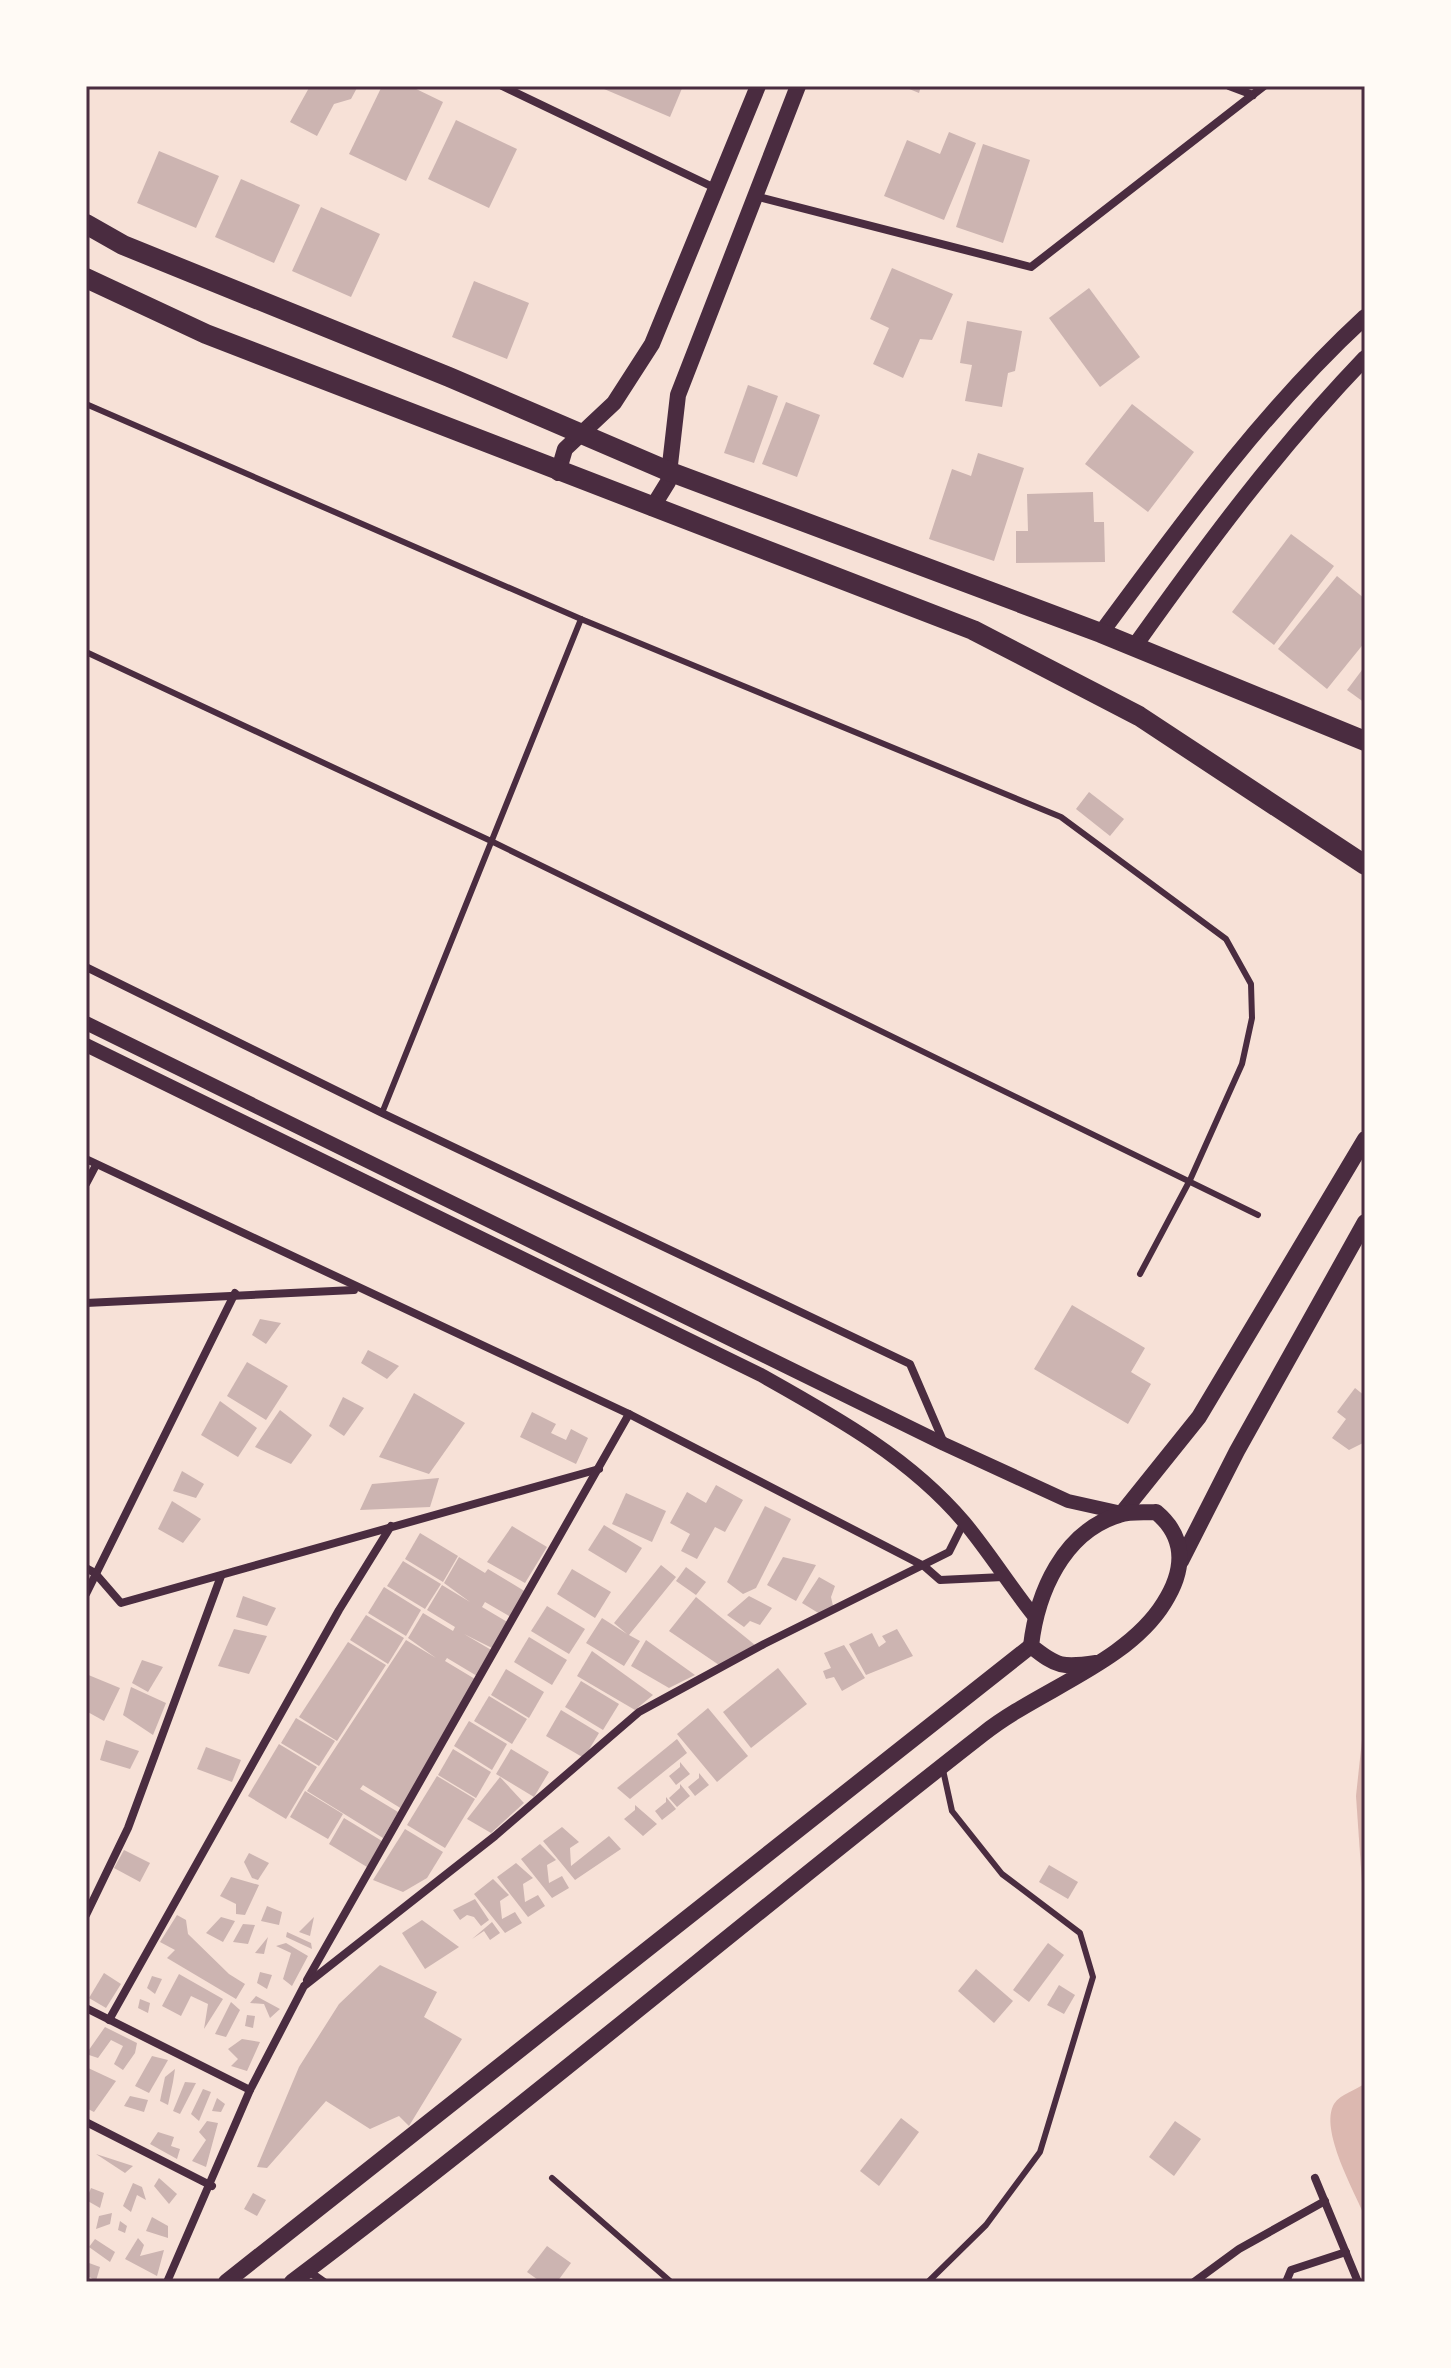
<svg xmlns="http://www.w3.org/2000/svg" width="1451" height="2368" font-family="Rubik,sans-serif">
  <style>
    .water { fill: #dcb8b0 }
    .building { fill: #ccb4b1 }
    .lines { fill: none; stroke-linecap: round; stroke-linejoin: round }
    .service { stroke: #4a2c40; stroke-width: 6 }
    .minor { stroke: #4a2c40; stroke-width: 8 }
    .tertiary { stroke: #4a2c40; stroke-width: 14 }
    .secondary { stroke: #4a2c40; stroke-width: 16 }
    .trunk { stroke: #4a2c40; stroke-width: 20 }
    .neatline { fill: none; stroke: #4a2c40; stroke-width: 3 }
  </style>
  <rect width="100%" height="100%" fill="#f7e1d7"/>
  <g class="water">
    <path d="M1365,1712V1926L1356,1796Z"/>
    <path d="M1365,2083V2217C1355,2192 1319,2130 1334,2104C1341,2093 1356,2091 1365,2083Z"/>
  </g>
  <g class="building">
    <path d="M310,86H358L351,99L334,104L317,136L290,122Z"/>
    <path d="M382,86H410L443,102L406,181L349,154Z"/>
    <path d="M597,86H683L670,117Z"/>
    <path d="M902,86H921L919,93Z"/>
    <path d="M456,120L517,149L489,208L428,179Z"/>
    <path d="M949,132L976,143L944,220L884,196L907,140L940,154Z"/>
    <path d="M983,144L1030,160L1003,243L956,227Z"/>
    <path d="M159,151L219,176L196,228L137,203Z"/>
    <path d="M241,179L300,205L274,263L215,237Z"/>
    <path d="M321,207L380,234L351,297L292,271Z"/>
    <path d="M892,268L953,294L932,340L920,339L903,378L873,364L889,328L870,319Z"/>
    <path d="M474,281L529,303L507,359L452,337Z"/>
    <path d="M1089,288L1140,357L1100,387L1049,318Z"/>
    <path d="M967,321L1022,331L1015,371L1008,373L1002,407L965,401L972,365L960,363Z"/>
    <path d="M748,385L778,396L754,463L724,453Z"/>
    <path d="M786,402L820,415L797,477L762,464Z"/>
    <path d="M1132,404L1194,452L1148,512L1085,464Z"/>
    <path d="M978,453L1024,468L994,561L929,539L952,469L971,476Z"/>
    <path d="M1093,492L1094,522H1104L1105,562L1016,563V531H1028L1027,494Z"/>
    <path d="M1291,534L1334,566L1274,645L1232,612Z"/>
    <path d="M1337,576L1365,599V642L1327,689L1278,649Z"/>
    <path d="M1365,666V703L1347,690Z"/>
    <path d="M1089,792L1124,819L1110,836L1076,809Z"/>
    <path d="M1072,1305L1145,1348L1131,1372L1151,1384L1128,1424L1034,1369Z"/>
    <path d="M260,1319L281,1323L266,1344L252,1335Z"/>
    <path d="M368,1350L399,1366L387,1379L361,1363Z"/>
    <path d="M247,1362L288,1386L266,1420L227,1396Z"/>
    <path d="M1355,1388L1365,1396V1442L1349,1450L1332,1438L1346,1419L1337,1412Z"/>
    <path d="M414,1393L465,1423L429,1474L379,1457Z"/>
    <path d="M343,1397L364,1408L344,1436L329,1426Z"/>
    <path d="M220,1401L257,1428L238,1457L201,1435Z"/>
    <path d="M280,1410L312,1435L291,1464L255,1447Z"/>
    <path d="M532,1412L556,1424L551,1433L566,1440L571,1429L588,1438L576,1464L520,1437Z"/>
    <path d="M182,1471L204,1484L196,1498L173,1491Z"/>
    <path d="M439,1478L430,1507L360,1510L372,1484Z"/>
    <path d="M716,1485L743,1500L725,1532L715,1527L697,1559L681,1551L690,1534L670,1523L687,1492L706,1503Z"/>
    <path d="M626,1493L666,1511L652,1542L612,1524Z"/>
    <path d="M172,1501L201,1519L183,1543L158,1529Z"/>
    <path d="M765,1506L791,1519L756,1588L743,1594L727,1582Z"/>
    <path d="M604,1525L642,1548L626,1573L588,1550Z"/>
    <path d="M512,1526L547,1547L525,1583L487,1562Z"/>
    <path d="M420,1533L458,1556L443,1582L405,1559Z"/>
    <path d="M459,1557L485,1573L488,1569L526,1592L511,1617L485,1602L482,1607L509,1623L494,1649L464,1634L493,1651L477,1676L447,1658L445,1661L475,1679L402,1809L363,1785L360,1789L398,1812L383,1838L307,1791L406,1640L436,1658L408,1638L423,1613L453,1631L455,1627L427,1610L442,1585L470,1602L444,1583Z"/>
    <path d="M783,1557L816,1565L796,1601L767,1585Z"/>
    <path d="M403,1561L441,1584L425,1609L387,1586Z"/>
    <path d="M661,1565L676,1577L629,1635L640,1641L624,1666L586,1643L602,1618L627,1634L614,1623Z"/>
    <path d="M686,1567L706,1582L696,1595L676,1581Z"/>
    <path d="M572,1569L611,1592L595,1618L557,1594Z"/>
    <path d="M819,1577L835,1586L831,1597L833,1606L820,1614L802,1603Z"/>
    <path d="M384,1587L421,1610L406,1636L368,1613Z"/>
    <path d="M243,1596L276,1608L267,1626L236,1617Z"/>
    <path d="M749,1596L772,1608L760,1625L750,1621L744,1627L727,1615Z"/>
    <path d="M696,1597L755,1645L719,1665L669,1631Z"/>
    <path d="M547,1606L585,1629L569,1654L531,1631Z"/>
    <path d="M366,1615L404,1638L388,1664L350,1640Z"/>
    <path d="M234,1629L267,1636L249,1674L218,1666Z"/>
    <path d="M897,1629L913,1656L866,1675L849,1644L872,1633L879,1647L886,1642L882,1636Z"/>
    <path d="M529,1637L567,1660L552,1685L514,1662Z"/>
    <path d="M646,1640L695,1675L669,1688L631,1666Z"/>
    <path d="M348,1642L386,1665L337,1741L299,1717Z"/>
    <path d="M844,1645L865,1678L842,1691L834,1677L826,1679L823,1671L831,1668L824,1653Z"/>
    <path d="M592,1651L653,1695L635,1710L577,1676Z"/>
    <path d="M142,1660L163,1667L148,1692L132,1683Z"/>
    <path d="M778,1668L807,1704L751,1748L723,1712Z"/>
    <path d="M506,1669L544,1692L529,1718L491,1695Z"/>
    <path d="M86,1674L120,1688L104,1721L86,1711Z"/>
    <path d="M581,1681L619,1704L603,1730L565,1707Z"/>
    <path d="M131,1687L166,1703L153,1735L123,1715Z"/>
    <path d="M489,1696L527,1719L512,1744L474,1721Z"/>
    <path d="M708,1708L748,1756L717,1782L677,1734Z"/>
    <path d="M561,1710L599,1733L584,1758L546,1736Z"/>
    <path d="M296,1718L335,1741L319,1766L281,1743Z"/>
    <path d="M469,1721L507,1744L492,1770L454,1746Z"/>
    <path d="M677,1739L687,1753L630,1799L617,1788Z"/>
    <path d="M106,1740L139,1751L130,1769L100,1760Z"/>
    <path d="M279,1744L317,1767L286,1819L248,1796Z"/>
    <path d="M206,1747L241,1760L232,1782L197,1769Z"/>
    <path d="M453,1749L491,1772L476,1798L438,1775Z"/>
    <path d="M511,1749L549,1772L534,1797L496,1774Z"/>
    <path d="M680,1762L690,1774L676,1785L669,1776L680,1767Z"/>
    <path d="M699,1773L709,1785L695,1796L688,1787L699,1778Z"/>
    <path d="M437,1776L475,1799L445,1848L407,1825Z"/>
    <path d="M500,1777L524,1803L491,1833L467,1819Z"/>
    <path d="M680,1784L690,1796L677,1807L669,1798L680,1788Z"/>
    <path d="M305,1791L343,1814L328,1839L290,1817Z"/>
    <path d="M666,1797L676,1809L662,1820L655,1811L666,1802Z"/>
    <path d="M635,1805L657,1824L643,1836L624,1819L635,1810Z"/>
    <path d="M344,1818L382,1841L367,1867L329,1844Z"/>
    <path d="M562,1827L579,1842L570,1848L571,1866L609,1836L621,1849L575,1880L543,1841Z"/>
    <path d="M405,1829L443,1852L427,1878L403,1892L373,1880Z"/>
    <path d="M540,1844L556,1860L547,1865L549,1883L562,1876L569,1888L552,1898L521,1859Z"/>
    <path d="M124,1850L150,1863L140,1882L114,1868Z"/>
    <path d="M249,1853L269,1863L258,1880L252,1878L244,1862Z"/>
    <path d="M516,1863L533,1878L523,1884L525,1902L538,1895L545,1906L528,1917L497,1877Z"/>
    <path d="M1049,1865L1078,1882L1068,1899L1039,1882Z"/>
    <path d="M231,1877L259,1885L245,1915L236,1914V1904L220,1896Z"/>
    <path d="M493,1879L509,1895L500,1901L502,1919L515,1912L522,1923L505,1933L474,1894Z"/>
    <path d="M475,1899L489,1920L481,1926L474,1917L467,1915L460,1920L453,1910Z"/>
    <path d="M267,1906L282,1912L279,1925L261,1921Z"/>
    <path d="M177,1915L186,1920L188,1934L229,1974L245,1984L236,1999L167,1958L175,1950L160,1942Z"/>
    <path d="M221,1917L235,1921L223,1942L206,1933Z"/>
    <path d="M314,1917L310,1936L299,1932Z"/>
    <path d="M422,1920L459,1947L425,1969L402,1933Z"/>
    <path d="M492,1922L500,1933L490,1940L484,1931L472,1939Z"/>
    <path d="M243,1924L255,1925L248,1944L233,1942Z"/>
    <path d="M287,1932L311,1943L312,1949L286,1937Z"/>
    <path d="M268,1937L264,1954L255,1953Z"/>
    <path d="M286,1943L308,1956L292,1986L283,1979L291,1953L276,1946Z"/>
    <path d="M1048,1943L1064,1955L1029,2002L1013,1990Z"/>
    <path d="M380,1965L437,1992L424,2017L462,2039L409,2126L399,2116L370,2129L326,2101L267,2168L257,2167L299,2067L339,2004Z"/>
    <path d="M976,1969L1013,2001L994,2023L958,1991Z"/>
    <path d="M260,1972L272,1975L267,1989L257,1983Z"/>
    <path d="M104,1973L121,1984L106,2008L89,1998Z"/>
    <path d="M179,1974L223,1999L204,2029L208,2004L191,1996L181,2016L162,2006Z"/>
    <path d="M152,1976L162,1979L155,1994L147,1988Z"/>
    <path d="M1059,1985L1075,1995L1064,2014L1047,2005Z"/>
    <path d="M256,1996L280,2009L270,2018L264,2004L250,2003Z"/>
    <path d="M140,1999L150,2003L148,2013L138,2008Z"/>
    <path d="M231,2002L240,2010L226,2037L215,2034Z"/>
    <path d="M247,2015L255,2016L253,2028L245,2026Z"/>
    <path d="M105,2027L137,2043L135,2053L123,2070L114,2064L123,2046L111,2040L98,2058L86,2054Z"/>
    <path d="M242,2039L260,2042L247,2071L231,2066L238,2059L228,2049Z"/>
    <path d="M152,2056L168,2060L149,2093L135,2086Z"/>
    <path d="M86,2067L116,2081L94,2112L86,2108Z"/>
    <path d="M175,2069L173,2082L168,2105L160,2101L165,2077Z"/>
    <path d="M185,2082L196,2083L180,2114L173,2111Z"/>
    <path d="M203,2089L211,2092L199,2121L191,2114Z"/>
    <path d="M130,2096L148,2100L144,2112L124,2106Z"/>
    <path d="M217,2098L225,2104L221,2112L212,2111Z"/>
    <path d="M901,2118L919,2132L879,2186L860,2171Z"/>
    <path d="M207,2121L218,2123L206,2167L192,2161L206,2140L199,2132Z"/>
    <path d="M1175,2121L1201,2139L1174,2176L1149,2157Z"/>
    <path d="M158,2132L174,2137L171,2146L180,2149L177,2159L150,2144Z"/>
    <path d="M96,2154L133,2166L125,2173Z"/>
    <path d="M159,2178L177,2194L169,2204L154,2186Z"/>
    <path d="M133,2183L142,2187L146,2200L137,2195L131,2212L123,2206Z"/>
    <path d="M91,2188L104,2193L100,2208L86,2200Z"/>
    <path d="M253,2193L266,2200L257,2216L244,2209Z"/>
    <path d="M112,2213L110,2224L96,2229L99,2216Z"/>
    <path d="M152,2217L168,2226V2238L146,2231Z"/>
    <path d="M120,2221L127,2226L125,2233L118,2230Z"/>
    <path d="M138,2238L144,2245L140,2256L164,2250L157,2276L125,2259Z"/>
    <path d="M95,2239L115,2252L110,2262L89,2247Z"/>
    <path d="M547,2246L571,2263L557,2282H541L527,2272Z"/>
    <path d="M89,2263L100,2267L96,2281L86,2275Z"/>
  </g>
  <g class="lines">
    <g class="service">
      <path d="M86,404L581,619L382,1113"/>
      <path d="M581,619L1061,817L1226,939L1251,984L1252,1018L1242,1064L1190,1180L1140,1274"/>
      <path d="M86,652L491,841L1258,1215"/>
      <path d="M552,2178L671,2282"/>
      <path d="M928,2282L986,2225L1040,2152L1093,1977L1080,1933L1002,1874L952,1811L943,1770"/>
    </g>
    <g class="minor">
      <path d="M502,86L715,188"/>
      <path d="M1229,86L1253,95"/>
      <path d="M755,196L1031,267L1264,86"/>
      <path d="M86,967L382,1113L910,1364L944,1443"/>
      <path d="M86,1159L629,1414L924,1566L940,1580L1003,1577"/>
      <path d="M86,1184L96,1165"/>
      <path d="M86,1303L354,1290"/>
      <path d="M86,1568L95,1573L121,1603L599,1469"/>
      <path d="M86,1594L235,1293"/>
      <path d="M86,1915L128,1828L221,1576"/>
      <path d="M307,1980L629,1414"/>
      <path d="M86,2008L250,2090"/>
      <path d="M109,2020L339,1610L391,1526"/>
      <path d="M86,2122L212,2186"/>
      <path d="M1315,2178L1358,2282"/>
      <path d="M307,2270L324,2282"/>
      <path d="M167,2282L250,2090L304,1986L495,1836L639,1712L764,1644L949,1552L964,1522"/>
      <path d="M1194,2282L1239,2249L1325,2201"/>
      <path d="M1286,2282L1291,2270L1346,2252"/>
    </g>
    <g class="tertiary">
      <path d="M86,1023L944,1444L1068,1501L1122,1513"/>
      <path d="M86,1045L761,1375C834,1416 909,1457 964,1522C989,1552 1010,1586 1034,1616"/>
    </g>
    <g class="secondary">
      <path d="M558,473L565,449L614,403L652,344L758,86"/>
      <path d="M652,508L668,482L678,395L798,86"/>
      <path d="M1101,633C1183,522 1263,411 1365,317"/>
      <path d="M1134,647C1208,543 1276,451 1365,358"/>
      <path d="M1122,1513L1199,1417L1365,1139"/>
      <path d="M1181,1561L1237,1451L1365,1222"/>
      <path d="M226,2282L1031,1646"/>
      <path d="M292,2282C527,2105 751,1915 983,1734C1038,1690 1127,1663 1164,1603C1185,1570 1187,1538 1156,1512C1144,1513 1130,1511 1119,1515C1063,1532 1037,1593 1031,1646C1057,1667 1063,1668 1096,1663"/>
    </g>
    <g class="trunk">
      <path d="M86,224L123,245L449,377L668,471L1101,633L1365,741"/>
      <path d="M86,278L206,334L973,630L1139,716L1365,865"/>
    </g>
  </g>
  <rect width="1451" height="2368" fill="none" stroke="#fffaf5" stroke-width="176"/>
  <rect x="88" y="88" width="1275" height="2192" class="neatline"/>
</svg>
